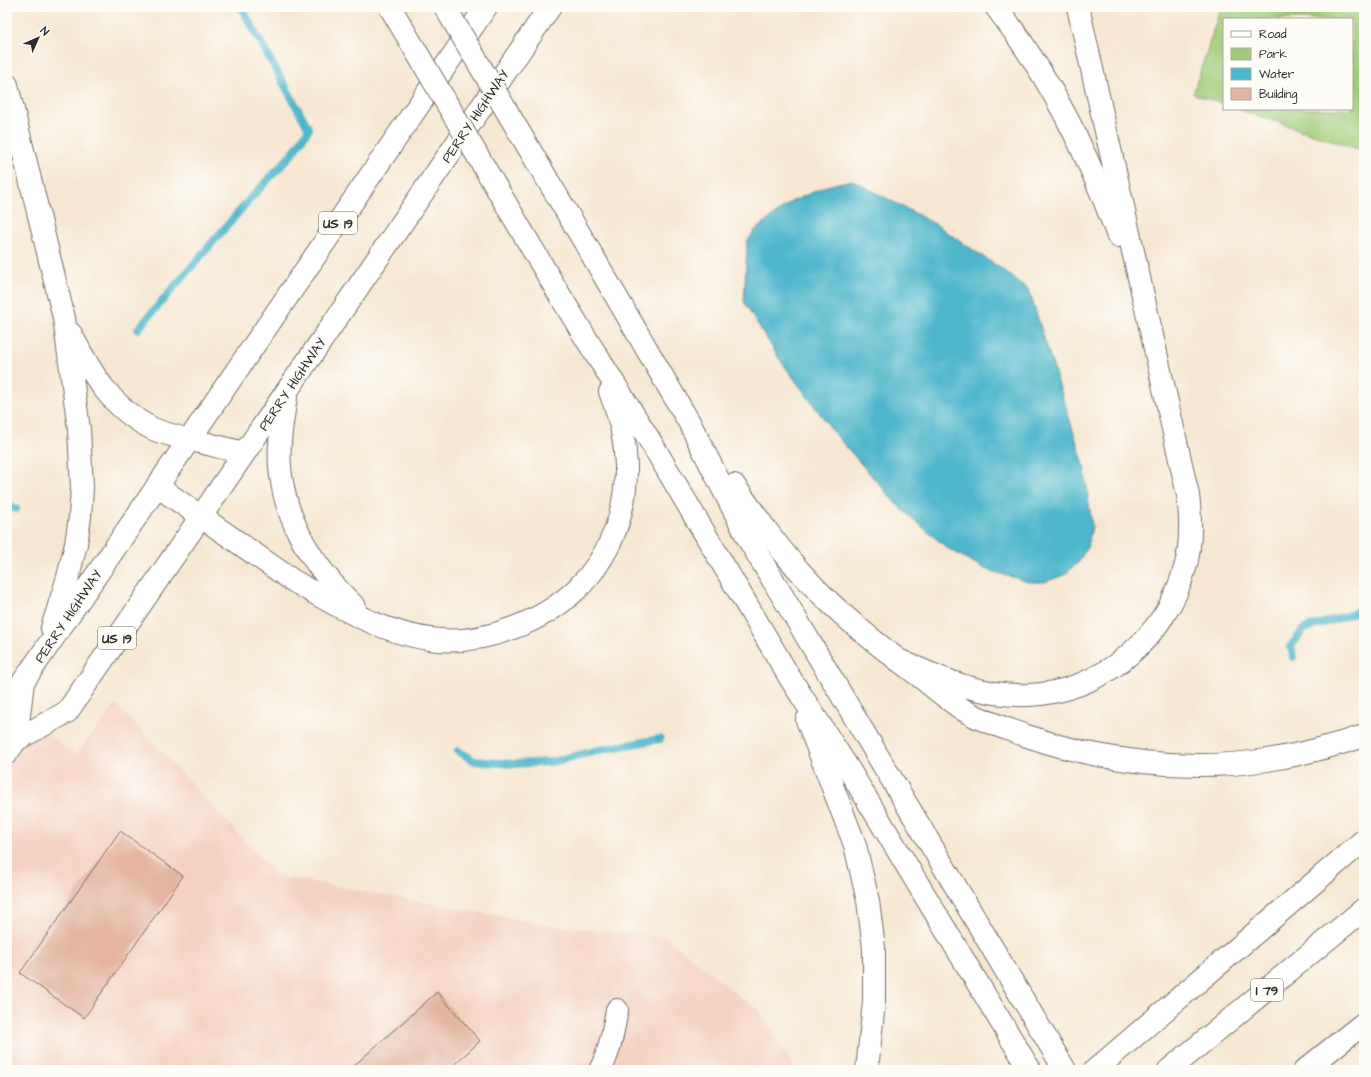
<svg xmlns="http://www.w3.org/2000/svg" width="1371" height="1077" font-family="'Architects Daughter',sans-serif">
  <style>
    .built { fill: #f5d3c2 }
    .green { fill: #a0cc79; stroke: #667c52 }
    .water { fill: #4db6cb; stroke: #3c707b }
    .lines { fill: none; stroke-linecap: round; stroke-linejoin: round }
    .stream { stroke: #4db6cb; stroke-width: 8 }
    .building { fill: #e3b49f }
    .street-casing { stroke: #726d65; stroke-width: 24 }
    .highway-casing { stroke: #726d65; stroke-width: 24 }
    .street { stroke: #fff; stroke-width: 22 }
    .highway { stroke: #fff; stroke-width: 22 }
    .highway-bridge-casing { stroke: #726d65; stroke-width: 24; stroke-linecap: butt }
    .highway-bridge { stroke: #fff; stroke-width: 22 }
    .labels { text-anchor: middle; stroke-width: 4; stroke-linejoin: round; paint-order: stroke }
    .shield { fill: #fdfcf7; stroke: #6a6a68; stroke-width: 1 }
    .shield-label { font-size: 13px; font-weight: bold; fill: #2b2b2b }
    .street-label { font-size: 14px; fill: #2b2b2b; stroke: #fdfcf7 }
  </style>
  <rect width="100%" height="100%" fill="#fdfcf7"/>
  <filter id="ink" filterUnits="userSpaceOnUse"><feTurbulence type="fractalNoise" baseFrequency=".025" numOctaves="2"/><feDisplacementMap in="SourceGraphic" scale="8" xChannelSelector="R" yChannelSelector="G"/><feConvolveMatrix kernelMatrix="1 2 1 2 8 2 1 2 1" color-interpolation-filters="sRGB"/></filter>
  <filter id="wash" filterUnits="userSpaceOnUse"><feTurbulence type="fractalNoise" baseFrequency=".012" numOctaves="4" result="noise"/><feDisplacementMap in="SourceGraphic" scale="16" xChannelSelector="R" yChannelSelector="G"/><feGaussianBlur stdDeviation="0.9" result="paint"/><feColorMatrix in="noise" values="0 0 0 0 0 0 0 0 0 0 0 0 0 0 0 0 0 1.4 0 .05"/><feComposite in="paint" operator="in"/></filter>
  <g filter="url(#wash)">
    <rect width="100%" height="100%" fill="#f6e7d2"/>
    <path class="built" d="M116,704L278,876L556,926L666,937L761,1013L796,1070H7V707L76,754Z"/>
    <path class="green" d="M1221,7H1364V151L1238,109H1352V19H1224V104L1193,94Z"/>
    <path class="water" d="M852,180L935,224L1003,270L1029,290L1084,465L1092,526L1088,546L1078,563L1064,575L1045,582H1029L985,569L947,548L898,506L835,434L778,357L744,302L747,242L755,230L791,202L826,186Z"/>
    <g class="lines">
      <g class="stream">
        <path d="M138,329L249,200L292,154L309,129L241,7"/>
        <path d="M7,503L16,509"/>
        <path d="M1293,657L1291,646L1304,629L1352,614L1364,607"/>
        <path d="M458,751L475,761L514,764L551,762L599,750L660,739"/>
      </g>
    </g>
    <g id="blocks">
      <g class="building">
        <path d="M120,831L183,876L84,1018L20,973Z"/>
        <path d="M437,992L480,1041L448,1070H349Z"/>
      </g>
    </g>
  </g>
  <g filter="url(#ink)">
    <use href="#blocks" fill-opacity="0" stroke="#726d65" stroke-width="1"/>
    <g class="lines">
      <g class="street-casing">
        <path id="street" d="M600,1070C610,1052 613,1031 617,1010"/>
      </g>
      <g class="highway-casing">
        <g id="highway">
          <path d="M996,7C1051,78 1087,152 1118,236"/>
          <path d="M7,85L64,318L79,429L82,488L80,517L76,544L68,577L52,628"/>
          <path d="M588,248L689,422L749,540L1065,1070"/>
          <path d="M556,289L587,340L652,444L790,678L848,768L1030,1070"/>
          <path d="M71,334C91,373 112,409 153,429C165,434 178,437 191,440C209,444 227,449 244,453"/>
          <path d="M286,397C282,423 277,450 281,476C288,529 317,571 355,607"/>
          <path d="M734,485C756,516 778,548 804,576C838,614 878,645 918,675C933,687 947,699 962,709C981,721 1005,728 1027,736C1102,762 1188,772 1267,760C1300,755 1333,746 1364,736"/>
          <path d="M157,486L292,580C333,604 382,633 430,639C458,643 487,638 513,628C614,592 650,488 610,392"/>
          <path d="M896,659C939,678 981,697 1029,695C1102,692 1166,637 1185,568C1192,544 1191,519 1188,495L1078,7"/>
          <path d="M807,720L855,845L868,901L874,948V1002L867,1070"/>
          <path d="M16,740L23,682L486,7"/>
          <path d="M7,753L16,740L67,712L550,7"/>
          <path d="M1095,1070L1364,840"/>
          <path d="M1169,1070L1364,909"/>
          <path d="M1305,1070L1364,1023"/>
        </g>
      </g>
      <use href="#street" class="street"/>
      <use href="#highway" class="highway"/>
      <g class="highway-bridge-casing">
        <g id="highway-bridge">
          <path d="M390,7L556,289"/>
          <path d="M445,7L588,248"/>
        </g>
      </g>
      <use href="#highway-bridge" class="highway-bridge"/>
    </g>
  </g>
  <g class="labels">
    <g class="shield">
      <rect x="319" y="212" width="38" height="22" rx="3"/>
      <rect x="98" y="627" width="38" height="22" rx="3"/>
      <rect x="1251" y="979" width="32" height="22" rx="3"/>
    </g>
    <g class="shield-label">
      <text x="338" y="228">US 19</text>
      <text x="117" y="643">US 19</text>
      <text x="1267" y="995">I 79</text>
    </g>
    <g class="street-label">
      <text transform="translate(475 116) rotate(-56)" y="5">PERRY HIGHWAY</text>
      <text transform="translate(292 384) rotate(-56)" y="5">PERRY HIGHWAY</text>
      <text transform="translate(68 616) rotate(-56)" y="5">PERRY HIGHWAY</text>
    </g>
  </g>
  <rect width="1371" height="1077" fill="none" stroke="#fdfcf7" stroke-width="24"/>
  <rect x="1223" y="18" width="130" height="92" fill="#fdfcf7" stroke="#a9a8a5"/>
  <rect x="1231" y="31" width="20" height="6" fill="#ffffff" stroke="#a9a8a5"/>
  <text x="1259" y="38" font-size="12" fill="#2b2b2b">Road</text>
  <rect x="1231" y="48" width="20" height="12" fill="#a0cc79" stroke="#a9a8a5"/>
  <text x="1259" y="58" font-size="12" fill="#2b2b2b">Park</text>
  <rect x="1231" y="68" width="20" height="12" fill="#4db6cb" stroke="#a9a8a5"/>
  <text x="1259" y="78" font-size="12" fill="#2b2b2b">Water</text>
  <rect x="1231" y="88" width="20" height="12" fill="#e3b49f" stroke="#a9a8a5"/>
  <text x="1259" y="98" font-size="12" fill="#2b2b2b">Building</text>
  <g transform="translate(38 38) rotate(45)" stroke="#fdfcf7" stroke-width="3" paint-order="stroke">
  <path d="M0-3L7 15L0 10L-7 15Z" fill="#2b2b2b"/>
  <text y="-6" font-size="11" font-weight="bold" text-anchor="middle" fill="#2b2b2b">N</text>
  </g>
</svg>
